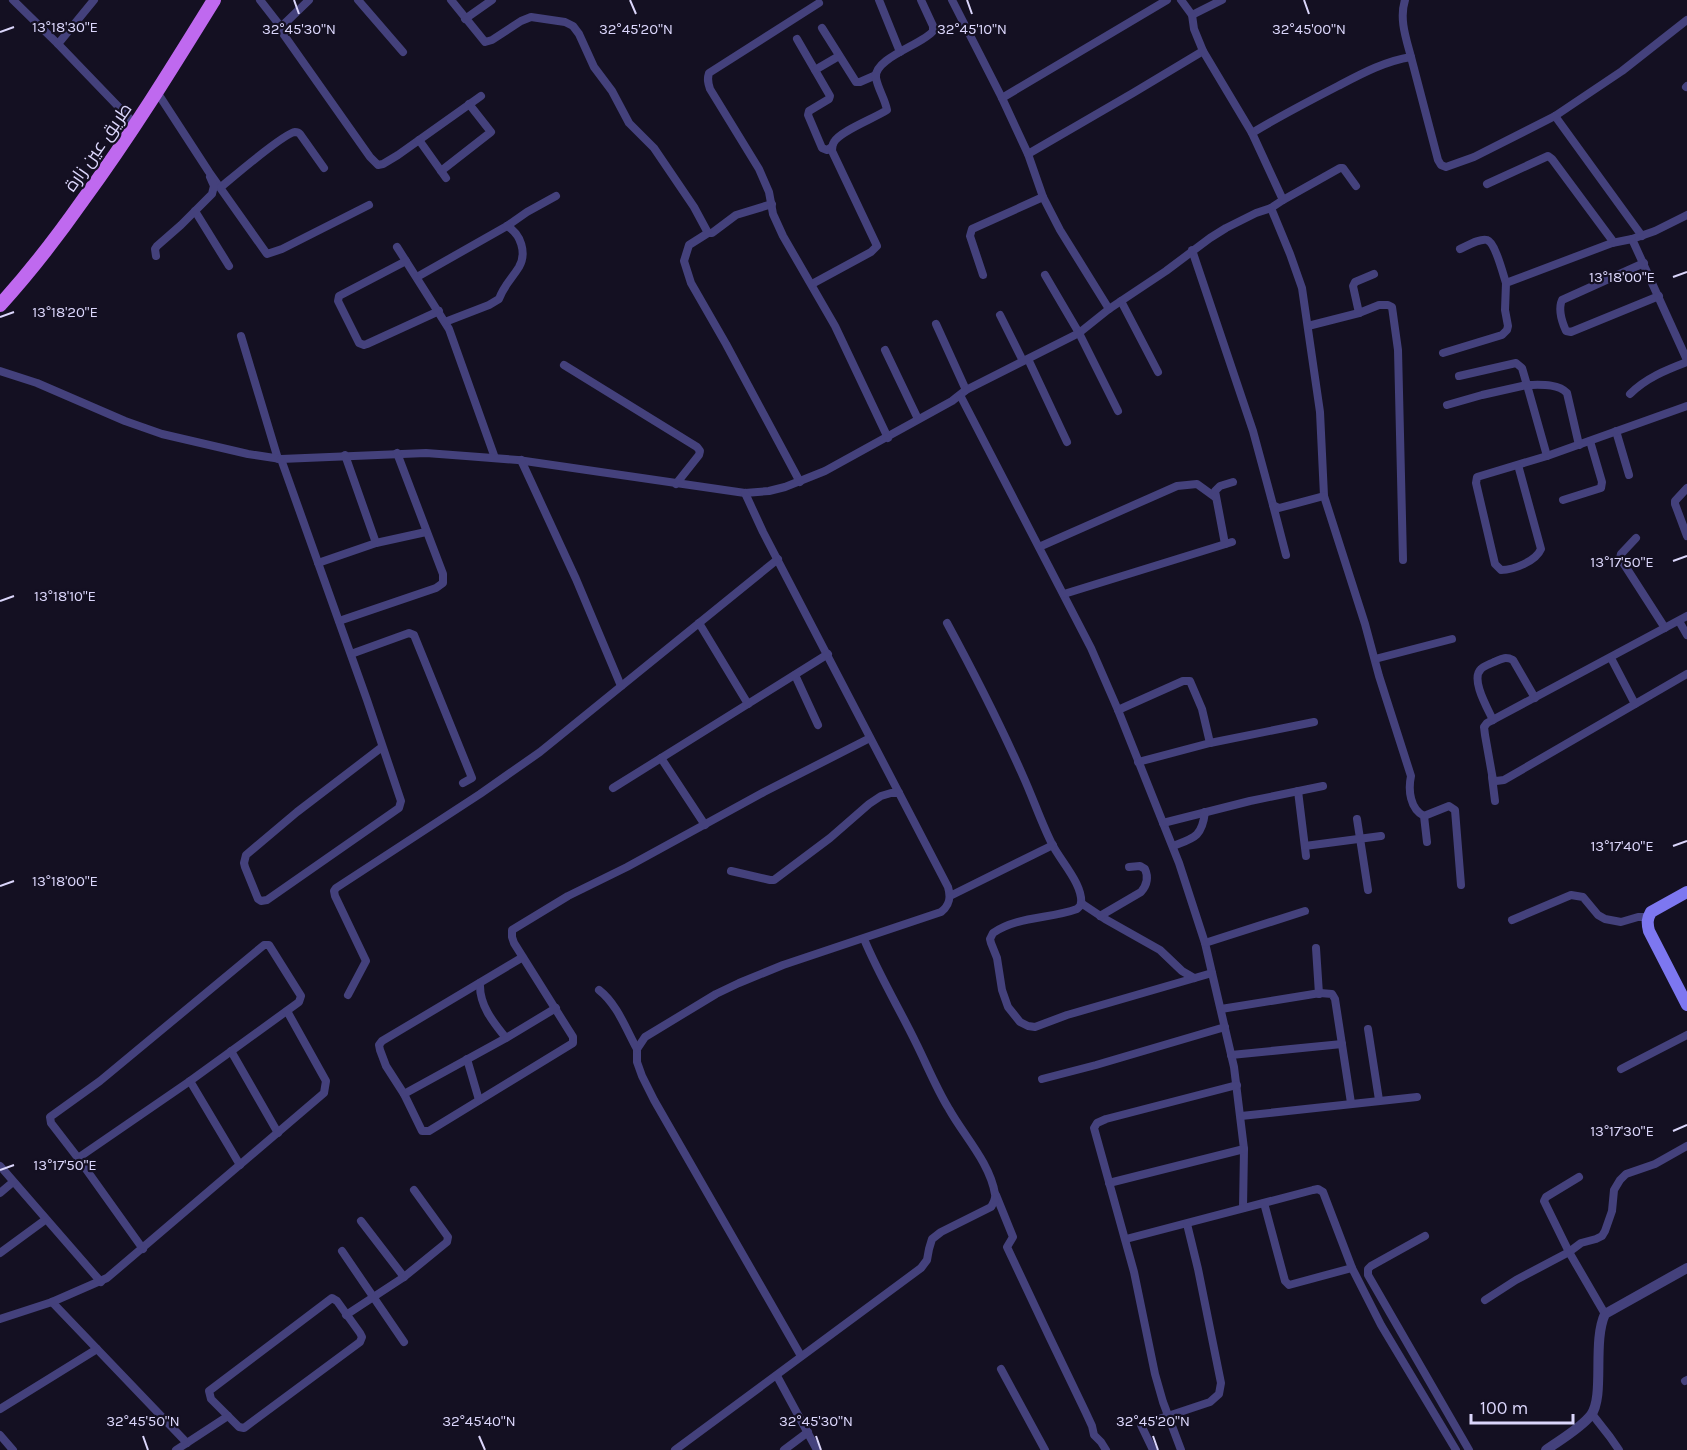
<svg xmlns="http://www.w3.org/2000/svg" width="1687" height="1450" font-family="Karla,Cairo,sans-serif">
  <style>
    .lines { fill: none; stroke-linecap: round; stroke-linejoin: round }
    .minor { stroke: #44417c; stroke-width: 8 }
    .tertiary { stroke: #44417c; stroke-width: 10 }
    .secondary { stroke: #7d77f0; stroke-width: 12 }
    .primary { stroke: #bf69ef; stroke-width: 14 }
    .ticks { fill: none; stroke: #dbd6fb; stroke-width: 2 }
    .labels { text-anchor: middle; stroke-width: 4.5; stroke-linejoin: round; paint-order: stroke }
    .street-label { font-size: 18px; fill: #dbd6fb; stroke: #141022 }
    .ticks-label { font-size: 15px; text-anchor: middle; fill: #dbd6fb; stroke: #141022; stroke-width: 4.5; stroke-linejoin: round; paint-order: stroke }
  </style>
  <rect width="100%" height="100%" fill="#141022"/>
  <g class="lines">
    <g class="minor">
      <path d="M13,0L58,44L136,125"/>
      <path d="M260,0L281,27L284,35L370,157L378,165L383,164L398,155L481,96"/>
      <path d="M358,0L403,52"/>
      <path d="M451,0L485,42L492,40L521,21L531,17L565,22L573,26L579,34L594,67L612,91L629,123L654,148L694,207L708,233H712L736,215L772,204"/>
      <path d="M879,0L900,52"/>
      <path d="M952,0L1002,98L1028,154L1043,197L1060,230L1109,309"/>
      <path d="M1405,0C1399,19 1406,38 1411,57"/>
      <path d="M819,3L709,73C707,79 708,83 710,89L759,169L769,192L773,214L783,236L835,326L888,438"/>
      <path d="M1192,15L1222,0"/>
      <path d="M465,19L492,0"/>
      <path d="M281,27L309,0"/>
      <path d="M822,28L856,82H860L876,75"/>
      <path d="M797,39L830,96L829,99L809,111L808,115L822,148L827,150L832,147"/>
      <path d="M58,44L94,0"/>
      <path d="M815,70L839,56"/>
      <path d="M1686,87L1687,86"/>
      <path d="M157,92L209,172L267,254L282,249L369,205"/>
      <path d="M1002,98L1167,0"/>
      <path d="M1555,116L1642,236"/>
      <path d="M1252,133C1280,116 1309,101 1338,86C1361,74 1385,61 1411,57L1438,160L1441,165L1446,167L1474,157L1555,116L1622,71L1687,20"/>
      <path d="M419,140L446,178"/>
      <path d="M1028,154L1133,93L1203,51"/>
      <path d="M441,171L491,132L469,104"/>
      <path d="M1487,184L1548,156L1552,159L1612,240V243"/>
      <path d="M221,187C232,178 284,133 295,132C297,132 299,133 300,134L324,168"/>
      <path d="M1283,200L1340,168H1343L1356,186"/>
      <path d="M1271,208L1290,254L1302,288L1320,412L1324,496L1365,624L1379,676L1411,776C1408,790 1410,809 1424,816L1427,842"/>
      <path d="M195,211L229,266"/>
      <path d="M1687,215L1655,231L1632,239L1687,360"/>
      <path d="M708,233L689,245L684,261L691,283L726,344L800,482"/>
      <path d="M397,247L449,329L495,458"/>
      <path d="M1460,249C1467,246 1480,238 1487,240C1495,242 1503,274 1506,283"/>
      <path d="M1192,250L1253,431L1273,505L1279,508L1324,496"/>
      <path d="M156,256L155,249L157,246L181,225L212,194L214,186L210,177"/>
      <path d="M406,261L339,296L338,301L359,343L364,345L367,344L439,311"/>
      <path d="M1644,263L1562,300C1558,309 1562,322 1566,331L1571,332L1659,296"/>
      <path d="M983,275L970,236L972,229L1043,197"/>
      <path d="M1045,275L1079,333L1118,411"/>
      <path d="M417,277L507,226L527,212L556,196"/>
      <path d="M812,284L871,252L877,246L832,151C832,148 832,145 834,142C840,131 875,118 887,110C885,99 878,89 876,78C873,58 924,44 933,31V26L921,0"/>
      <path d="M1121,301L1158,372"/>
      <path d="M1359,313L1353,286L1355,282L1374,274"/>
      <path d="M1000,315L1023,361"/>
      <path d="M445,322L489,305L499,299C504,285 511,280 519,267C527,253 521,234 507,226"/>
      <path d="M936,324L966,390"/>
      <path d="M1308,326L1359,313L1379,305H1388L1392,307L1398,350L1403,560"/>
      <path d="M241,336L278,459"/>
      <path d="M885,350L918,419"/>
      <path d="M1443,353L1502,335L1507,330L1508,326L1505,310L1506,283L1612,243L1632,239"/>
      <path d="M1028,359L1067,442"/>
      <path d="M564,365L697,447L700,451L699,455L676,484"/>
      <path d="M0,371L37,383L125,421L162,434L248,454L281,459L426,453L466,456L518,460L745,493L769,491L785,487L825,471L952,401L966,390L1079,333L1109,309L1166,271L1210,238L1226,228L1256,213L1271,208L1283,200L1252,133L1203,51L1194,29L1192,15L1181,0"/>
      <path d="M1459,376L1516,363L1522,368L1527,385C1539,385 1558,383 1567,393L1579,445"/>
      <path d="M1630,394C1646,378 1666,370 1687,362"/>
      <path d="M960,395L1091,648L1118,710L1179,863L1205,943L1234,1067L1244,1149L1243,1208"/>
      <path d="M1447,405L1482,395L1527,385L1547,456"/>
      <path d="M1616,431L1629,475"/>
      <path d="M345,455L376,543"/>
      <path d="M281,459L367,700L401,801L399,808L267,900L261,901L258,899L245,867L244,863L246,855L297,812L382,747"/>
      <path d="M521,460L576,579L621,686"/>
      <path d="M1518,465L1541,549C1536,561 1514,570 1501,570L1495,564L1476,483L1477,477L1547,456L1687,406"/>
      <path d="M1687,488L1675,501V504L1687,536"/>
      <path d="M745,493L763,532L948,887C951,897 950,905 941,912L783,965L739,983L716,994L645,1037L637,1049V1062L642,1076L654,1100L801,1356"/>
      <path d="M1563,500L1601,488L1602,482L1590,441"/>
      <path d="M1273,505L1286,555"/>
      <path d="M1636,538L1621,554L1620,558L1665,628"/>
      <path d="M1225,544L1215,491L1220,486L1233,482"/>
      <path d="M1039,547L1177,486L1197,484L1215,497"/>
      <path d="M318,563L376,543L426,532"/>
      <path d="M1064,594L1232,542"/>
      <path d="M1687,616L1487,723L1484,727L1485,735L1493,780L1496,781L1504,780L1687,674"/>
      <path d="M339,621L436,588L443,583V574L397,453"/>
      <path d="M1679,621L1687,635"/>
      <path d="M699,623L748,704"/>
      <path d="M947,623C974,673 1000,724 1023,776C1033,798 1041,822 1052,844C1061,862 1084,885 1081,905L1077,909C1050,919 1018,916 993,933L990,939L991,943L997,958L1002,990L1008,1007L1020,1022L1028,1026L1035,1027L1067,1015L1212,973"/>
      <path d="M351,654L409,633L414,635L472,778L463,783"/>
      <path d="M1611,658L1635,704"/>
      <path d="M1375,659L1452,639"/>
      <path d="M795,675L818,725"/>
      <path d="M1118,710L1183,681H1190L1202,709L1210,743"/>
      <path d="M1493,720C1488,709 1470,679 1481,669C1484,666 1490,664 1494,662C1501,659 1505,656 1513,660L1535,698"/>
      <path d="M661,758L705,825"/>
      <path d="M1138,762L1210,743L1314,722"/>
      <path d="M1492,777L1495,801"/>
      <path d="M613,788L828,654"/>
      <path d="M1298,791L1306,856"/>
      <path d="M1424,816L1449,806L1455,810L1461,885"/>
      <path d="M1357,819L1368,890"/>
      <path d="M1163,823L1250,801L1323,786"/>
      <path d="M1173,846C1194,838 1202,837 1205,812"/>
      <path d="M1305,846L1381,836"/>
      <path d="M731,871L770,880H774L830,838L869,804L881,796L891,793H899"/>
      <path d="M950,896L1053,845"/>
      <path d="M1081,903L1105,919L1160,950L1182,971L1194,978"/>
      <path d="M1100,916L1141,892C1147,885 1149,878 1145,869L1140,866L1129,867"/>
      <path d="M1512,920L1571,895L1583,897L1598,915L1605,919L1621,922L1638,917H1648"/>
      <path d="M1205,943L1305,911"/>
      <path d="M1316,948L1319,994"/>
      <path d="M523,957L382,1041L379,1045L380,1050L386,1066L404,1094L422,1131H429L573,1043V1037L514,943L512,937V930L568,896L627,867L764,792L870,738"/>
      <path d="M480,983C479,1005 493,1022 506,1038"/>
      <path d="M599,990C617,1004 626,1029 637,1049"/>
      <path d="M348,995L366,961L335,896L334,891L336,888L480,794L540,752L778,559"/>
      <path d="M1221,1009L1320,993L1332,994L1335,999L1351,1103"/>
      <path d="M1368,1029L1379,1100"/>
      <path d="M231,1051L278,1133"/>
      <path d="M1231,1055L1342,1044"/>
      <path d="M467,1059L479,1100"/>
      <path d="M1621,1069L1687,1035"/>
      <path d="M1042,1079L1096,1065L1225,1027"/>
      <path d="M190,1081L240,1165"/>
      <path d="M404,1094L506,1038L556,1008"/>
      <path d="M1241,1116L1417,1097"/>
      <path d="M78,1158L190,1081L299,1002L301,996L269,945H264L100,1081L50,1117L51,1123L78,1158L143,1249"/>
      <path d="M0,1166L101,1282"/>
      <path d="M1579,1177L1546,1197L1544,1201L1569,1252L1605,1314"/>
      <path d="M1109,1183L1244,1149"/>
      <path d="M0,1193L13,1182"/>
      <path d="M996,1195L1013,1237L1007,1247L1049,1336L1086,1413L1092,1426L1094,1435L1101,1442L1106,1450"/>
      <path d="M1264,1203L1285,1281L1289,1285L1352,1268"/>
      <path d="M361,1221L404,1277"/>
      <path d="M1425,1236L1371,1266L1368,1269V1275L1469,1450"/>
      <path d="M1126,1239L1313,1190L1318,1189L1323,1192L1352,1268L1381,1325L1456,1450"/>
      <path d="M342,1251L404,1342"/>
      <path d="M0,1253L45,1220"/>
      <path d="M332,1298L337,1301L360,1333L362,1337L360,1342L248,1425L244,1428L239,1427L211,1399L209,1391Z"/>
      <path d="M1485,1300L1516,1280L1569,1252L1581,1243L1596,1239L1602,1236L1605,1231L1612,1211L1614,1190L1620,1180L1626,1174L1655,1164L1687,1146"/>
      <path d="M52,1302L187,1443"/>
      <path d="M346,1315L404,1277L447,1242L448,1237L414,1190"/>
      <path d="M0,1319L52,1302L107,1278L324,1093L326,1081L287,1011"/>
      <path d="M1001,1369L1045,1450"/>
      <path d="M777,1376L817,1450"/>
      <path d="M1685,1381L1687,1380"/>
      <path d="M0,1409L97,1349"/>
      <path d="M1592,1414L1610,1437L1619,1450"/>
      <path d="M0,1435L13,1450"/>
      <path d="M176,1450L228,1416"/>
      <path d="M675,1450L921,1268L927,1260L929,1249L932,1239L941,1232L991,1207C994,1202 996,1199 995,1194C990,1163 964,1136 949,1109C936,1088 927,1065 916,1043C899,1008 879,975 864,939"/>
      <path d="M784,1450L808,1432"/>
      <path d="M1153,1450L1141,1425L1210,1402L1219,1394L1221,1383L1198,1269L1187,1224"/>
      <path d="M1181,1450L1163,1402L1155,1374L1134,1272L1094,1128L1097,1123L1106,1119L1237,1085"/>
    </g>
    <path class="tertiary" d="M1546,1450C1560,1440 1581,1428 1591,1415C1605,1396 1592,1342 1605,1314L1687,1268"/>
    <path class="secondary" d="M1687,892L1651,912C1647,919 1647,923 1649,931L1687,1005"/>
    <path class="primary" d="M0,305C30,272 57,237 83,200C130,136 172,68 214,0"/>
  </g>
  <path class="ticks" d="M294,0L299,14M630,0L636,14M967,0L972,14M1304,0L1309,14M0,32L14,27M1673,277L1687,272M0,317L14,312M1673,561L1687,556M0,601L14,596M1673,846L1687,841M0,886L14,881M1673,1131L1687,1125M0,1170L14,1165M143,1436L148,1450M479,1436L485,1450M816,1436L821,1450M1153,1436L1158,1450"/>
  <g class="labels">
    <g class="street-label">
      <text transform="translate(98 147) rotate(-55)" y="6">طريق عين زارة</text>
    </g>
  </g>
  <g class="ticks-label">
    <text x="65" y="32">13°18'30"E</text>
    <text x="299" y="34">32°45'30"N</text>
    <text x="636" y="34">32°45'20"N</text>
    <text x="972" y="34">32°45'10"N</text>
    <text x="1309" y="34">32°45'00"N</text>
    <text x="1622" y="282">13°18'00"E</text>
    <text x="65" y="317">13°18'20"E</text>
    <text x="1622" y="567">13°17'50"E</text>
    <text x="65" y="601">13°18'10"E</text>
    <text x="1622" y="851">13°17'40"E</text>
    <text x="65" y="886">13°18'00"E</text>
    <text x="1622" y="1136">13°17'30"E</text>
    <text x="65" y="1170">13°17'50"E</text>
    <text x="143" y="1426">32°45'50"N</text>
    <text x="479" y="1426">32°45'40"N</text>
    <text x="816" y="1426">32°45'30"N</text>
    <text x="1153" y="1426">32°45'20"N</text>
  </g>
  <path d="M1471 1414v9h102v-9" fill="none" stroke="#dbd6fb" stroke-width="3"/>
  <text x="1480" y="1414" font-size="18" fill="#dbd6fb" stroke="#141022" stroke-width="4.5" paint-order="stroke">100 m</text>
</svg>
